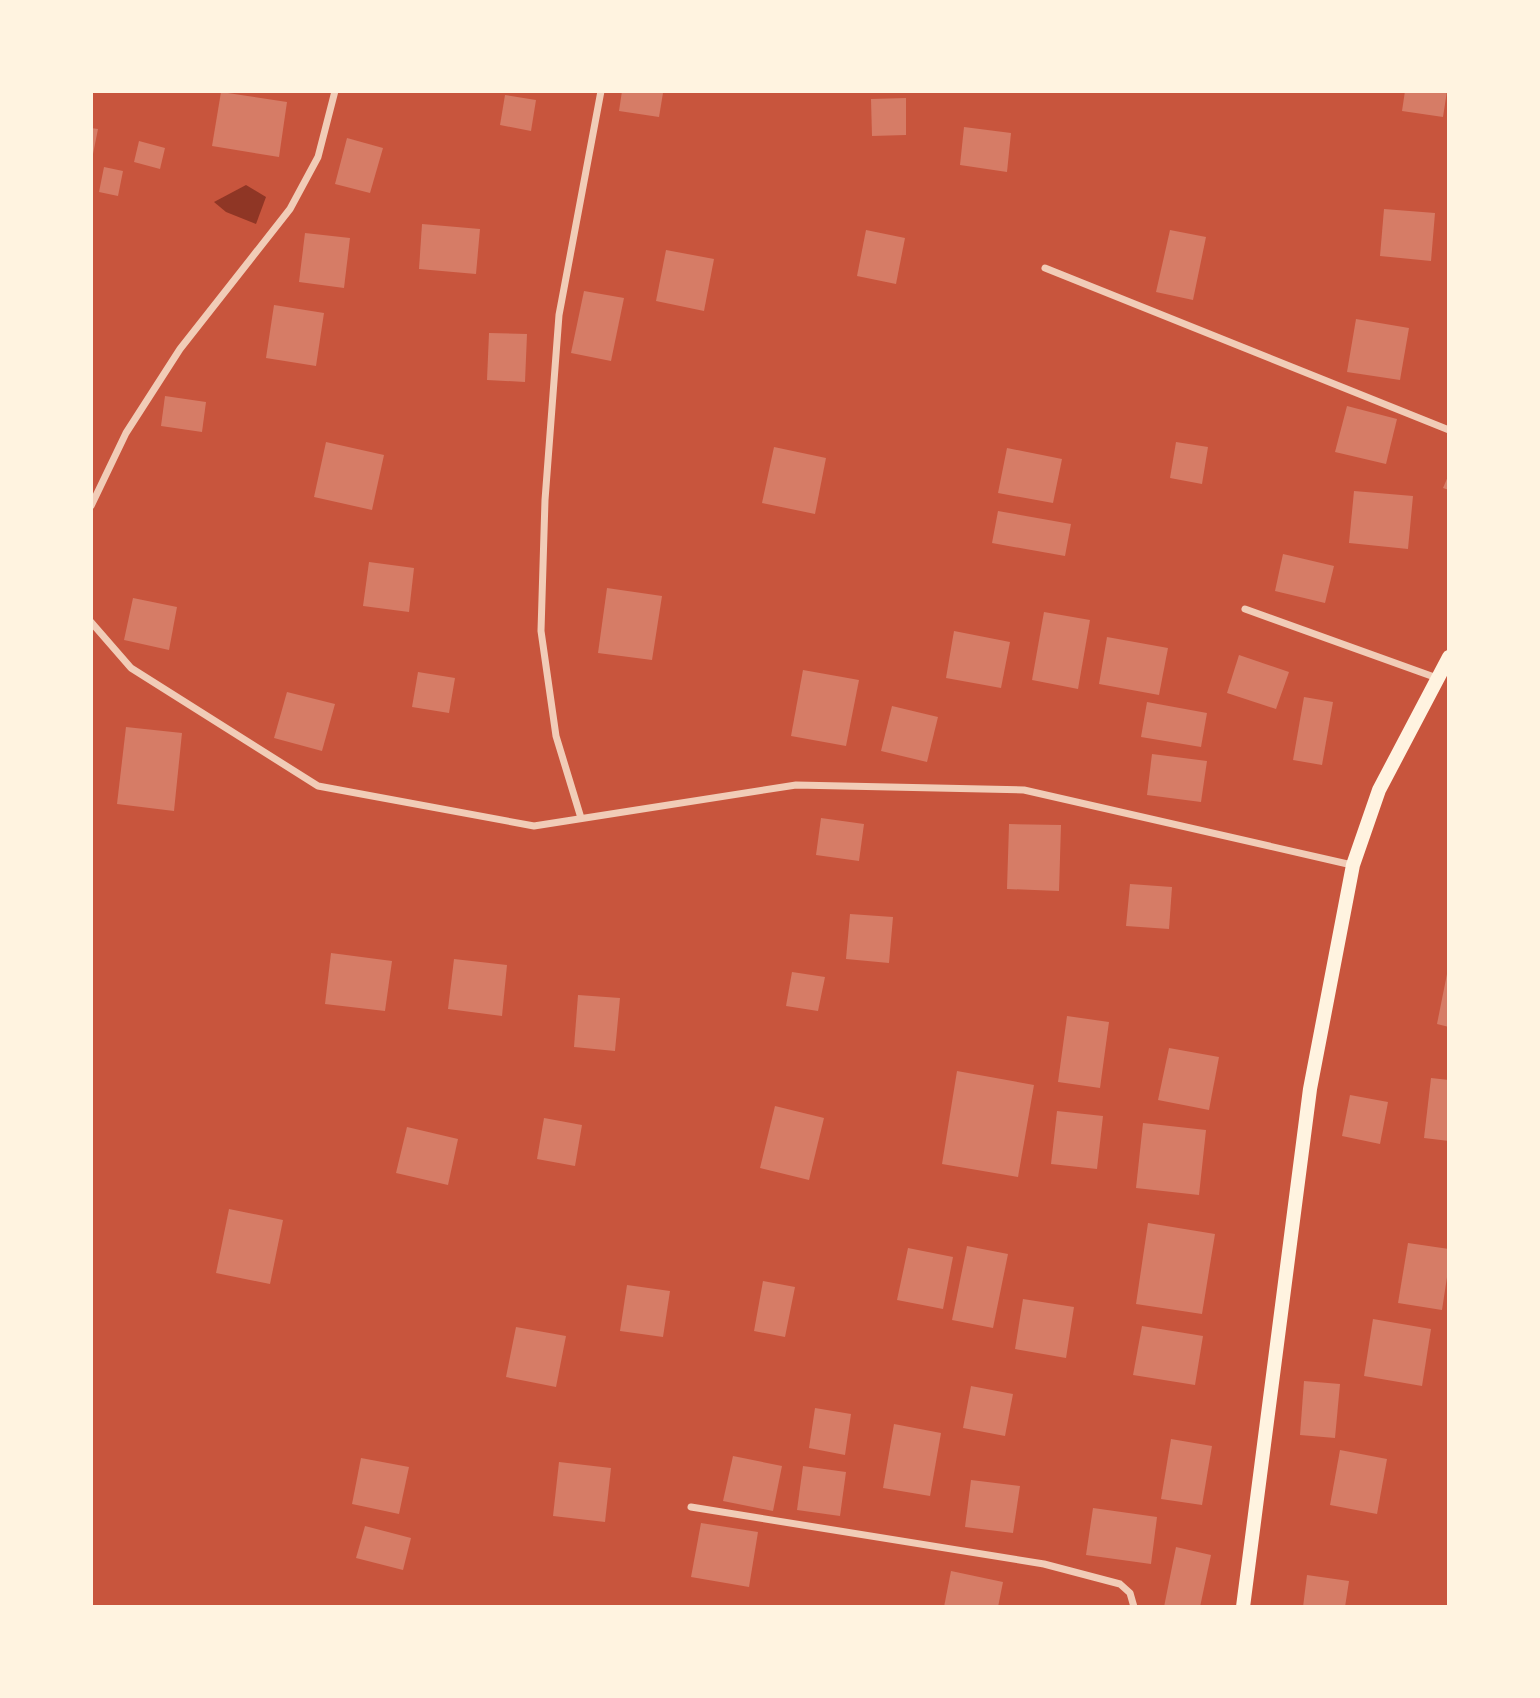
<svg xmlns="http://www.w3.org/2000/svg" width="1540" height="1698" font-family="'Asap Condensed',sans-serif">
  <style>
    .water { fill: #8f3625 }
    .building { fill: #d67c66 }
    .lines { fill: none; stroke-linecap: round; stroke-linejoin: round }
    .minor { stroke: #f1ccb7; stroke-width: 7 }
    .secondary { stroke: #fff3e0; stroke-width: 14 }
  </style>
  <rect width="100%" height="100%" fill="#c8553d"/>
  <path class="water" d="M246,185L266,197L256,224L226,212L214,202Z"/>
  <g class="building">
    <path d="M622,91L663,93L659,117L619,111Z"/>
    <path d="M1405,91H1447L1443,117L1402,111Z"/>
    <path d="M221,92L287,102L279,157L212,146Z"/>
    <path d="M505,95L536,100L531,131L500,125Z"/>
    <path d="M906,98V135L872,136L871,99Z"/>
    <path d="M964,127L1011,133L1007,172L960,165Z"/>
    <path d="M91,128L98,129L92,159H91Z"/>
    <path d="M347,138L383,148L370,193L335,184Z"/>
    <path d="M139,141L165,148L160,169L134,162Z"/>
    <path d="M104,167L123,171L118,196L99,192Z"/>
    <path d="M1384,209L1435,213L1431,261L1380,256Z"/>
    <path d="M422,224L480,229L476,274L419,269Z"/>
    <path d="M866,230L905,238L896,284L857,276Z"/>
    <path d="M1170,230L1206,237L1193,300L1156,292Z"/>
    <path d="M305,233L350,238L344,288L299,282Z"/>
    <path d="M666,250L714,259L704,311L656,301Z"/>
    <path d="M584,291L624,298L611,361L571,353Z"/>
    <path d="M274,305L324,313L316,366L266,358Z"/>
    <path d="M1356,319L1409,328L1400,380L1347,372Z"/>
    <path d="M489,333L527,334L525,382L487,380Z"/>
    <path d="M165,396L206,402L202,432L161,426Z"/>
    <path d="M1347,406L1397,419L1386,464L1335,452Z"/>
    <path d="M326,442L384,455L372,510L314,497Z"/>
    <path d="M1176,442L1208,447L1202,484L1170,478Z"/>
    <path d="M774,447L826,458L815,514L762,503Z"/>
    <path d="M1007,448L1062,459L1053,503L998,493Z"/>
    <path d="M1449,474V490L1443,488Z"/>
    <path d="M1354,491L1413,496L1408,549L1349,543Z"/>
    <path d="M998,511L1071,524L1065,556L992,543Z"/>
    <path d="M1283,554L1334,566L1325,603L1275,591Z"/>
    <path d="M369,562L414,568L409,612L363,606Z"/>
    <path d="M607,588L662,596L652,660L598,653Z"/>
    <path d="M133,598L177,607L169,650L124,640Z"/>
    <path d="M1044,612L1090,620L1078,689L1032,680Z"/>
    <path d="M954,631L1010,642L1001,688L946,678Z"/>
    <path d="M1107,637L1168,648L1159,695L1099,684Z"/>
    <path d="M1239,655L1289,672L1276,709L1227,693Z"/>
    <path d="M803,670L859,680L846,746L791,736Z"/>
    <path d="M418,672L455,678L449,713L412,707Z"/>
    <path d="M287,692L335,704L322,751L274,738Z"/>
    <path d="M1304,697L1333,702L1322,765L1293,760Z"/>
    <path d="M1147,702L1207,713L1201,747L1141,737Z"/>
    <path d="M892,706L938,717L927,762L881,751Z"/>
    <path d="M126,727L182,733L174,811L117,804Z"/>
    <path d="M1152,754L1207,761L1201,802L1147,795Z"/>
    <path d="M821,818L864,824L859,861L816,855Z"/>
    <path d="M1009,824L1061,825L1059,891L1007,889Z"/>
    <path d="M1130,884L1172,887L1169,929L1126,926Z"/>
    <path d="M850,914L893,917L889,963L846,959Z"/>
    <path d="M331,953L392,961L385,1011L325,1004Z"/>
    <path d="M454,959L507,965L502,1016L448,1009Z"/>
    <path d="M1448,969H1449V1027L1437,1024Z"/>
    <path d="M792,972L825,977L818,1011L786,1006Z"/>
    <path d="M578,995L620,998L615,1051L574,1047Z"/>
    <path d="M1067,1016L1109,1022L1100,1088L1058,1082Z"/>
    <path d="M1169,1048L1219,1057L1209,1110L1158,1100Z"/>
    <path d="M957,1071L1034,1085L1018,1177L942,1164Z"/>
    <path d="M1431,1078L1449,1080V1141L1424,1138Z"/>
    <path d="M1350,1095L1388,1102L1380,1144L1342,1136Z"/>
    <path d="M775,1106L824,1118L809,1180L760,1168Z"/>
    <path d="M1057,1111L1103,1116L1097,1169L1051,1164Z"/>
    <path d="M544,1118L582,1125L575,1166L537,1159Z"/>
    <path d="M1143,1123L1206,1130L1199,1195L1136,1188Z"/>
    <path d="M407,1127L458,1139L448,1185L396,1173Z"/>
    <path d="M229,1209L283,1220L270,1284L216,1273Z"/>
    <path d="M1148,1223L1215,1234L1202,1314L1136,1304Z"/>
    <path d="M1408,1243L1449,1249V1264L1442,1310L1398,1303Z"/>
    <path d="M967,1246L1008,1254L993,1328L952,1320Z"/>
    <path d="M908,1248L953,1257L943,1309L897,1300Z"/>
    <path d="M763,1281L795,1287L785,1337L754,1331Z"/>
    <path d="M627,1285L670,1291L663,1337L620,1331Z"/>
    <path d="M1023,1299L1074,1307L1066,1358L1015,1349Z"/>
    <path d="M1373,1319L1431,1329L1422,1386L1364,1376Z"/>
    <path d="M1142,1326L1203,1336L1195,1385L1133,1375Z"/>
    <path d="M516,1327L566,1336L556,1387L506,1377Z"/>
    <path d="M1304,1381L1340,1384L1335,1438L1300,1435Z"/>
    <path d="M971,1386L1013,1394L1005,1436L963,1428Z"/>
    <path d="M815,1408L851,1414L845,1455L809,1448Z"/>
    <path d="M894,1424L941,1433L930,1496L883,1488Z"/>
    <path d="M1171,1439L1212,1446L1202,1505L1161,1499Z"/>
    <path d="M1340,1450L1387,1459L1377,1514L1330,1505Z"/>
    <path d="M733,1456L782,1466L773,1511L723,1501Z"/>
    <path d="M361,1458L409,1467L399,1514L352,1504Z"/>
    <path d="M559,1462L611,1468L605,1522L553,1516Z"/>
    <path d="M803,1466L846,1472L840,1516L797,1510Z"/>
    <path d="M971,1480L1020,1486L1013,1533L965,1527Z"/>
    <path d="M1093,1508L1157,1517L1151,1564L1086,1555Z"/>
    <path d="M701,1523L758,1532L749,1587L691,1577Z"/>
    <path d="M365,1526L411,1538L403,1570L356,1558Z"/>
    <path d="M1176,1547L1211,1555L1200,1607H1164Z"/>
    <path d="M951,1571L1003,1582L998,1607H944Z"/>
    <path d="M1307,1575L1349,1581L1345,1607H1303Z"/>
  </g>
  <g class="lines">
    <g class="minor">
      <path d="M1045,268L1449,430"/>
      <path d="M91,506L126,433L180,349L290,209L318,157L335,91"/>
      <path d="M1245,609L1437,678"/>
      <path d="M91,622L131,668L318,786L534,826L796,785L1024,790L1352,865"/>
      <path d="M581,818L556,736L541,631L545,500L559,315L601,91"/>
      <path d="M691,1507L1044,1564L1120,1584L1130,1593L1134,1607"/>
    </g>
    <path class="secondary" d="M1243,1607L1310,1089L1353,865L1379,790L1449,657"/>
  </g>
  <rect width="1540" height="1698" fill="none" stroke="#fff3e0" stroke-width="186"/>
</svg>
